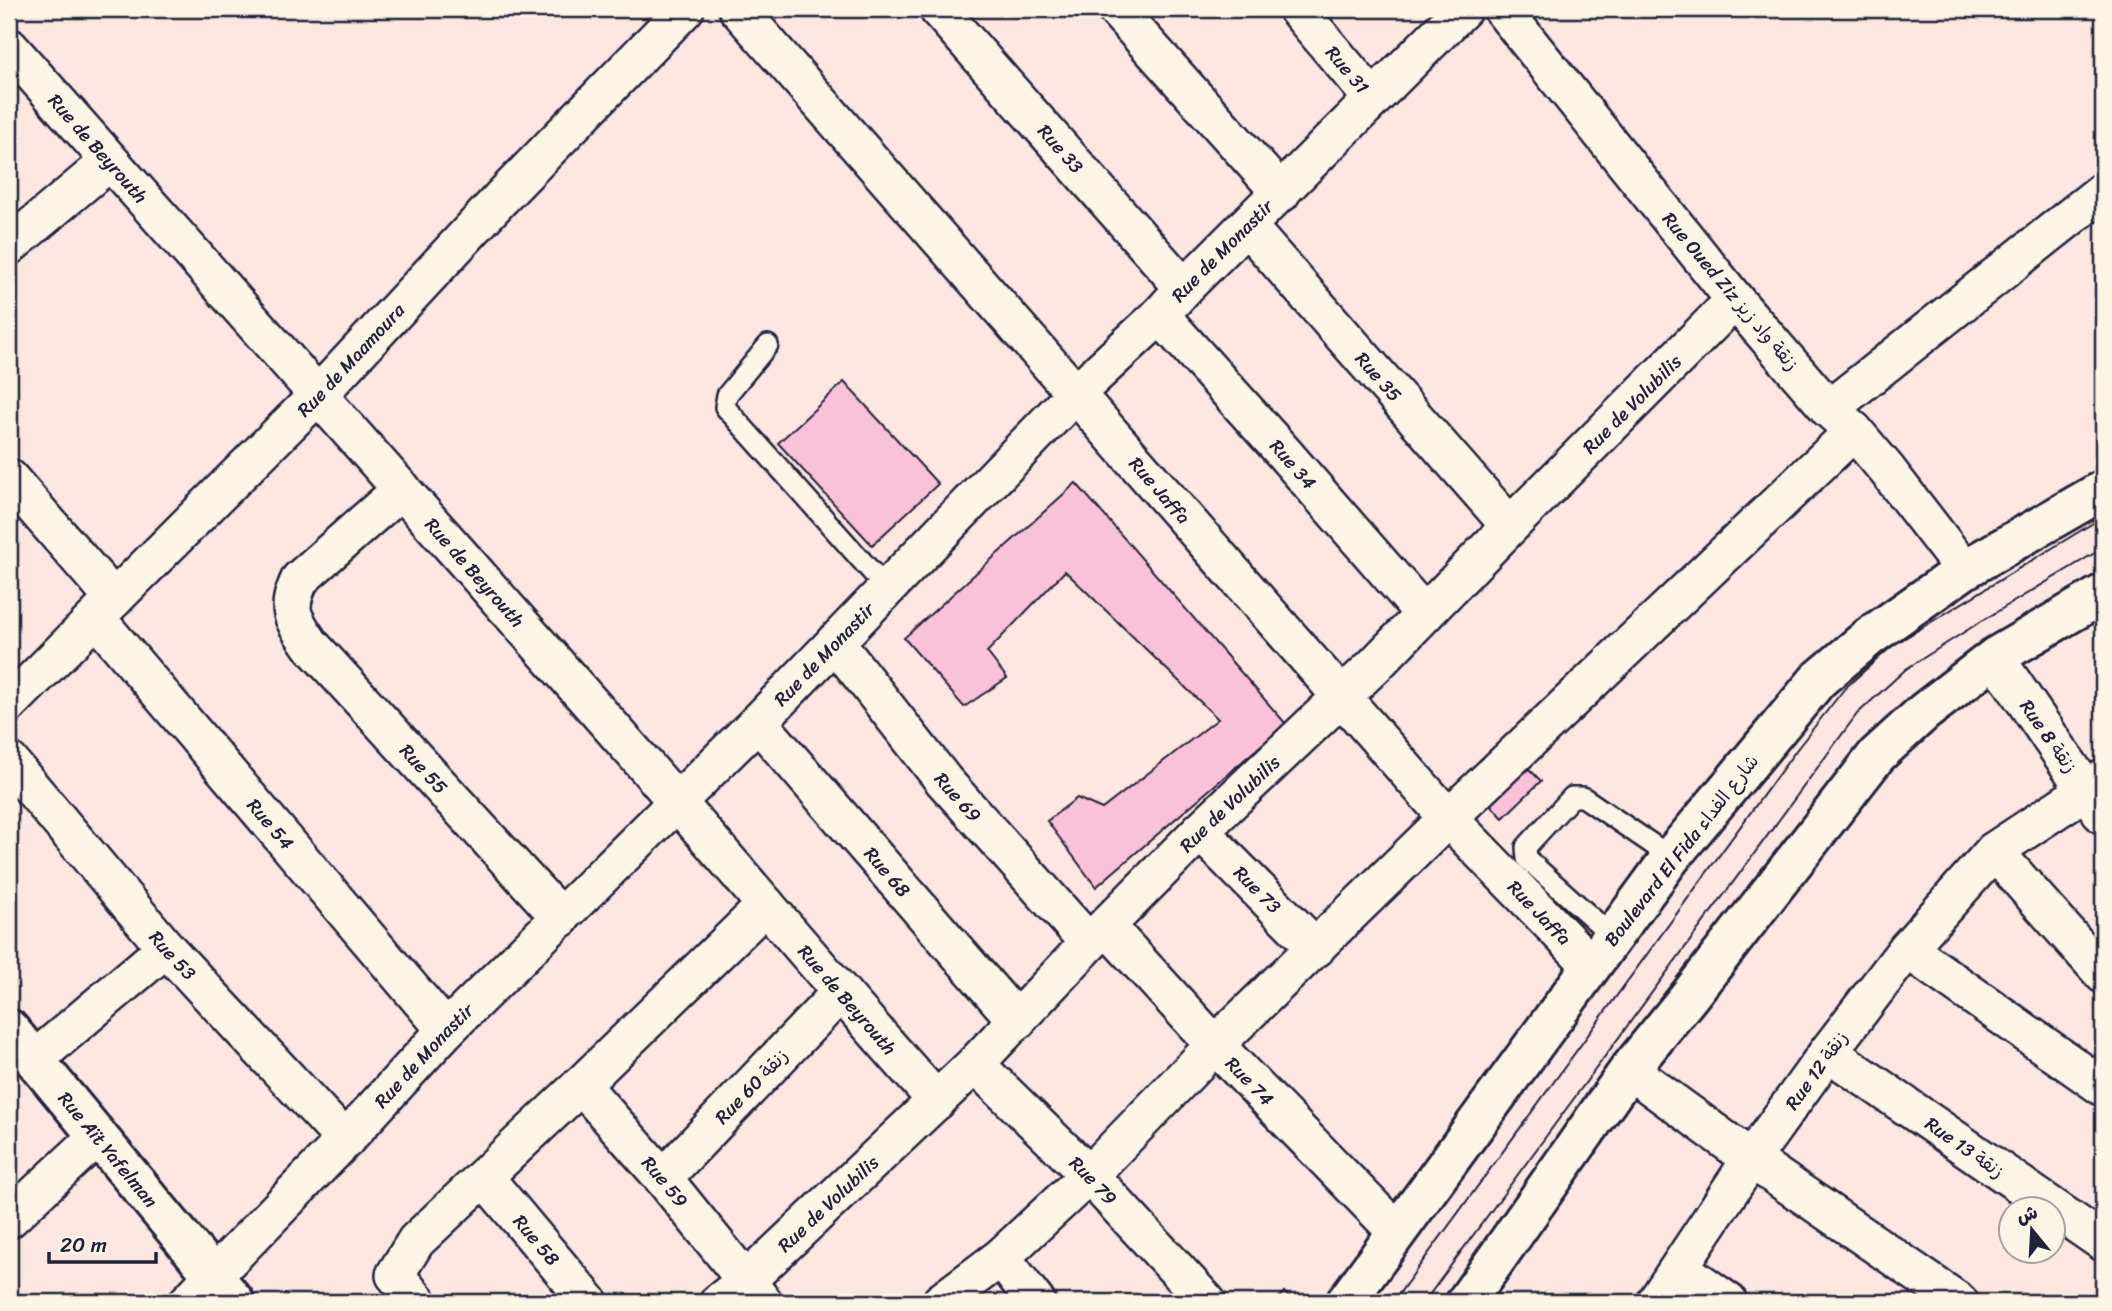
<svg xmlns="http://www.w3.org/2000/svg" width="2112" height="1311" font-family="Sriracha,'Playpen Sans Arabic',sans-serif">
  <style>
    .building { fill: #fac2d9; stroke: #22223b; stroke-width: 2 }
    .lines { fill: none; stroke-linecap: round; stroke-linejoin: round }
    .service-casing { stroke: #22223b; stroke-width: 24 }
    .minor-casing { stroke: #22223b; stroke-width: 42 }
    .tertiary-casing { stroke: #22223b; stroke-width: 44 }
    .secondary-casing { stroke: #22223b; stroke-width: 44 }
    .service { stroke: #fcf5e5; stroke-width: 19 }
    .minor { stroke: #fcf5e5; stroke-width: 37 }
    .tertiary { stroke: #fcf5e5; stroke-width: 38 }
    .secondary { stroke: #fcf5e5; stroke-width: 38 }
    .tram { stroke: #22223b; stroke-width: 2 }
    .labels { text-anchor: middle; stroke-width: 6; stroke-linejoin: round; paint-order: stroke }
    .street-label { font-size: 19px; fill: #22223b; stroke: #fcf5e5 }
  </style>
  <rect width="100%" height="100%" fill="#fbe6e1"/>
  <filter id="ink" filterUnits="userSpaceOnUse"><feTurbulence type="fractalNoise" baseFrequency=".0143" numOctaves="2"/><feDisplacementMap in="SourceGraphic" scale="14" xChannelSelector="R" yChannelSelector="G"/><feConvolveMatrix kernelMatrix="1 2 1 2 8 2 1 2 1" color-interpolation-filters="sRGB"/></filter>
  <g filter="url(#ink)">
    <g class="building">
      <path d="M844,382L938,484L872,545L778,443Z"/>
      <path d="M1076,483L1286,724L1096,887L1047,821L1077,798L1102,809L1218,719L1065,571L987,652L1007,678L964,707L904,638Z"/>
      <path d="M1523,763L1541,781L1503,818L1486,800Z"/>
      <path d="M1284,1292L1294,1302H1275Z"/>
    </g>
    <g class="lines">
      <g class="service-casing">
        <g id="service">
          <path d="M768,345L727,395L725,407L887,589"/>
          <path d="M1612,936L1527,859L1526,847L1572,797H1583L1671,857"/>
        </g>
      </g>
      <g class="minor-casing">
        <g id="minor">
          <path id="s1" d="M738,9L1448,818L1591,965"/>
          <path id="s2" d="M938,9L1184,288"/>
          <path d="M1116,9L1281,193"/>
          <path id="s3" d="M1297,9L1372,98"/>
          <path d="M1502,9L1735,300L1829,409L1854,431L1887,470L1964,570"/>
          <path id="s4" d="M9,47C212,278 419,507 622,739C728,859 830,982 937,1101"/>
          <path id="s5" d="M1247,226L1510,526"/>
          <path d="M9,246L109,162"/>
          <path id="s6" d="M1160,315L1283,452L1424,614"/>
          <path d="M1829,409L2103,191"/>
          <path d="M9,478L114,599"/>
          <path id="s7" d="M402,489L300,579C286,610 291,616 310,644L561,918"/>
          <path id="s8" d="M96,618L446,1030"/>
          <path id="s9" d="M835,642L944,781L1089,943"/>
          <path d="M1995,657L2103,815"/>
          <path id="s10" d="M9,704L318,395L501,198L685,9"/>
          <path id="s11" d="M758,722L1017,1021"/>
          <path id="s12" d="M9,761L166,948L345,1140"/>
          <path id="s13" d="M1200,831L1316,948"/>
          <path d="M1994,851L2103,974"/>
          <path id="s14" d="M1107,927L1215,1045L1396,1231"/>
          <path d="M1907,949L2103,1087"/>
          <path d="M1828,1052L2103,1242"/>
          <path d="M34,1060L166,948"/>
          <path id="s15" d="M975,1064L1089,1175L1207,1302"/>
          <path d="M1629,1070L1751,1159L1959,1302"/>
          <path id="s16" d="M581,1085L663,1178L763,1302"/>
          <path id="s17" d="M484,1177L589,1302"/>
          <path d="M663,1178L840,993"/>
          <path d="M9,1219L97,1137"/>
          <path d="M1001,1257L1036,1302"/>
          <path d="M1680,1268L1728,1302"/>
          <path id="s18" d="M188,1302L345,1140L446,1030L758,722L1076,393L1160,315L1184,288L1463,9"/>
          <path d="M418,1302L395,1275L416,1241L581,1085L766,905"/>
          <path id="s19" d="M719,1302L746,1281L975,1064L1089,943L1200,831L1375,665L1510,526L1735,300"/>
          <path d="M941,1302L1001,1257L1089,1175L1215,1045L1448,818L1854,431"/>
          <path d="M1656,1302L1751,1159L1828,1052L1907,949L1994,851L2103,779"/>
        </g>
      </g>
      <g class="tertiary-casing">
        <g id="tertiary">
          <path id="s20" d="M9,1029L235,1302"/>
        </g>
      </g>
      <g class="secondary-casing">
        <g id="secondary">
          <path d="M1346,1302L1671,857L1818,680L1869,637L1964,570L2103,490"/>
          <path d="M1466,1302L1629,1070L1690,995L1877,755L1924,712L1995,657L2103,594"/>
        </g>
      </g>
      <use href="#service" class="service"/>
      <use href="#minor" class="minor"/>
      <use href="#tertiary" class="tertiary"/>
      <use href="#secondary" class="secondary"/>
      <g class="tram">
        <path d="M1393,1302L1797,749L1845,688L1892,646L2103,517"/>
        <path d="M1424,1302L1857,714L1906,669L1980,622L2103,548"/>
      </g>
    </g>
  </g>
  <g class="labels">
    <g class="street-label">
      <text dy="7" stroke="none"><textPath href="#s3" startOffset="79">Rue 31</textPath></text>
      <text dy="7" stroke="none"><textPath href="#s2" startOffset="186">Rue 33</textPath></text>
      <text dy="7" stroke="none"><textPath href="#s4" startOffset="135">Rue de Beyrouth</textPath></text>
      <text dy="7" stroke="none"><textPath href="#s18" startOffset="1475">Rue de Monastir</textPath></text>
      <text transform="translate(1731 291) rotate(50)" y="7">Rue Oued Ziz زنقة واد زيز</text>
      <text dy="7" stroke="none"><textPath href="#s10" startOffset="485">Rue de Maamoura</textPath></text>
      <text dy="7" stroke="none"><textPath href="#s5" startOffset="200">Rue 35</textPath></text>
      <text dy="7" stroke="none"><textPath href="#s19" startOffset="1281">Rue de Volubilis</textPath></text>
      <text dy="7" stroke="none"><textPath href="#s6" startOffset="200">Rue 34</textPath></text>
      <text dy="7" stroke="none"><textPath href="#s1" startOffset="640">Rue Jaffa</textPath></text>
      <text dy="7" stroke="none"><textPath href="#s4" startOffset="702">Rue de Beyrouth</textPath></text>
      <text dy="7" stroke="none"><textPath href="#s18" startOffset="908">Rue de Monastir</textPath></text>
      <text transform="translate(2049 736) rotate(55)" y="7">Rue 8 زنقة</text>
      <text dy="7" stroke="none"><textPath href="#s7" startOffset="376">Rue 55</textPath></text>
      <text dy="7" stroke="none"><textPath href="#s9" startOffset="198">Rue 69</textPath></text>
      <text dy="7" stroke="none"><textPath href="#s19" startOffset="714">Rue de Volubilis</textPath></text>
      <text dy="7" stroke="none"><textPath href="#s8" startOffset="270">Rue 54</textPath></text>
      <text transform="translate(1681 850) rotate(-52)" y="7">Boulevard El Fida شارع الفداء</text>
      <text dy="7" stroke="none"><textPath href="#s11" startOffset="198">Rue 68</textPath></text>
      <text dy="7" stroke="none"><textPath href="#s13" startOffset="82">Rue 73</textPath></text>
      <text dy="7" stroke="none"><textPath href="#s1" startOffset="1208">Rue Jaffa</textPath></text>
      <text dy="7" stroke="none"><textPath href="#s12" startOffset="254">Rue 53</textPath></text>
      <text dy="7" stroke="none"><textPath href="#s4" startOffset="1269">Rue de Beyrouth</textPath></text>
      <text dy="7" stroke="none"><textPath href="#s18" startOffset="341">Rue de Monastir</textPath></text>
      <text transform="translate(1816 1070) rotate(-54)" y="7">Rue 12 زنقة</text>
      <text dy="7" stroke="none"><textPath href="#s14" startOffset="210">Rue 74</textPath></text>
      <text transform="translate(751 1086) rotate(-46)" y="7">Rue 60 زنقة</text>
      <text transform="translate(1965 1147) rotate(35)" y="7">Rue 13 زنقة</text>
      <text dy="7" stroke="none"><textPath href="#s20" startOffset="156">Rue Aït Yafelman</textPath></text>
      <text dy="7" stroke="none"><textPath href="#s15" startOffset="166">Rue 79</textPath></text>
      <text dy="7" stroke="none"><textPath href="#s16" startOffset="128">Rue 59</textPath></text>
      <text dy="7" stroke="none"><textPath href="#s19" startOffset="147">Rue de Volubilis</textPath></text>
      <text dy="7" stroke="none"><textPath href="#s17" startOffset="82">Rue 58</textPath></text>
    </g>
  </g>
  <rect width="2112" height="1311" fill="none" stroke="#fcf5e5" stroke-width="35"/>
  <rect x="18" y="18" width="2077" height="1276" fill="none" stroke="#22223b" stroke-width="2.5" filter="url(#ink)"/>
  <g transform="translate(2032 1230) rotate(342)"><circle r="33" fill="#fcf5e5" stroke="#a5a1a1" stroke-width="2"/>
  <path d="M0-5L12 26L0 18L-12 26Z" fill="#22223b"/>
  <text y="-10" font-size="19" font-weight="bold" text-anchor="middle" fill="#22223b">ش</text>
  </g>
  <path d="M49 1252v10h107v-10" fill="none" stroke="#22223b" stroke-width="3.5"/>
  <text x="60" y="1252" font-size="21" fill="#22223b" stroke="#fcf5e5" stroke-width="5" paint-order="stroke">20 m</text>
</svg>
